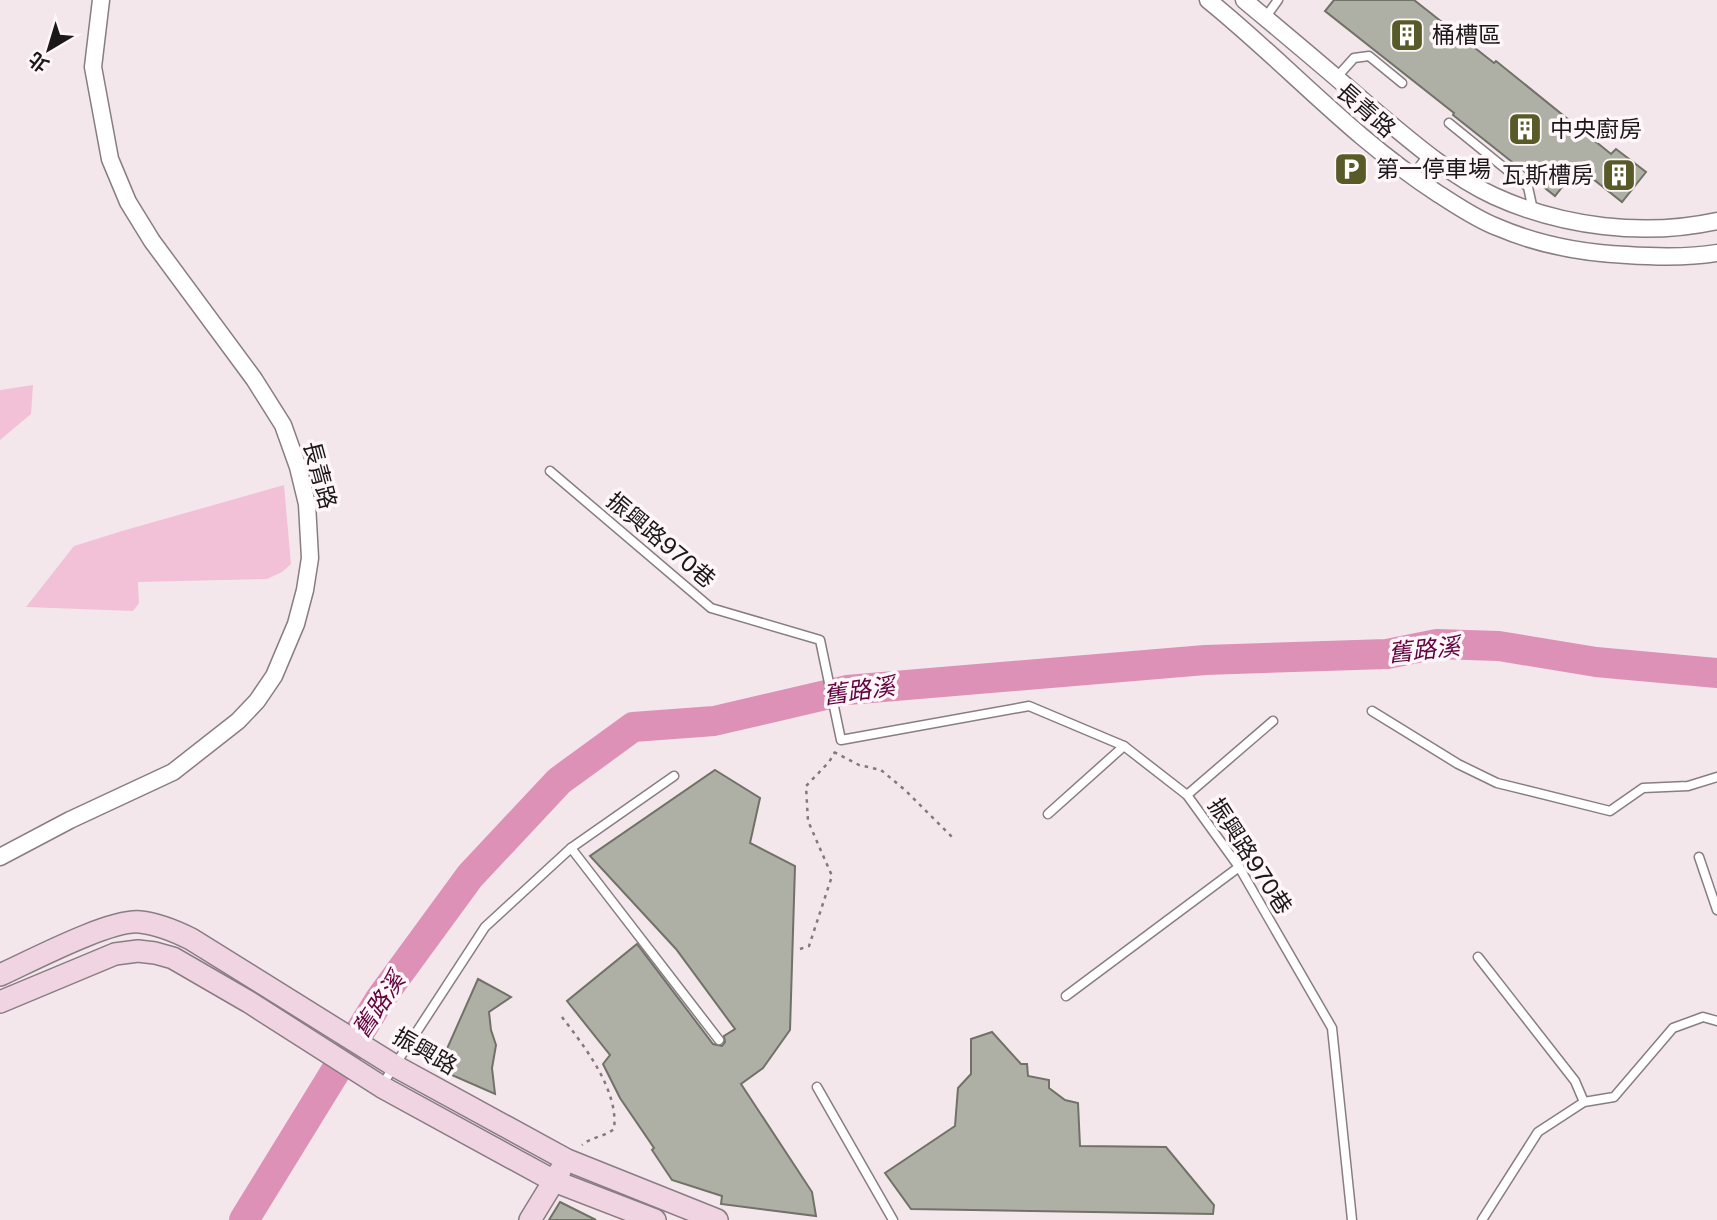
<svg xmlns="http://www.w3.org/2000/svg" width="1717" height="1220" font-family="'Public Sans','Noto Sans TC',sans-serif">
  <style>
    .green { fill: #f2c1d7 }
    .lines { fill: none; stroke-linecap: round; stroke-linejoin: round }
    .river { stroke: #de91b7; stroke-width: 30 }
    .building { fill: #afb0a5; stroke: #707167; stroke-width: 2 }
    .lane-casing { stroke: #887d82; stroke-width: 11 }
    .street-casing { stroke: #887d82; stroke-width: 19 }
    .secondary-casing { stroke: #887d82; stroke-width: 24 }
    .path { stroke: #81797c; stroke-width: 2.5; stroke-dasharray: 3.5 5; stroke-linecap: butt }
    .lane { stroke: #fff; stroke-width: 8 }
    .street { stroke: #fff; stroke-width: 16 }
    .secondary { stroke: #f0d4e2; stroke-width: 21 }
    .labels { text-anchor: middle; stroke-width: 7; stroke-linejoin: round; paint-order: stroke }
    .poi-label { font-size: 23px; fill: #1c181a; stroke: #fef6f9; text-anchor: start }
    .street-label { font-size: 23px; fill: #1c181a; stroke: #fef6f9 }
    .water-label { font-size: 24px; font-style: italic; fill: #61043f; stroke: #fef6f9 }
  </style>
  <rect width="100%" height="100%" fill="#f4e7ec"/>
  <g class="green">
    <path d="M33,385L31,414L0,440V390Z"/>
    <path d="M284,485L291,564L282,572L267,579L138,582L139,603L133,611L26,607L74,546L122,531Z"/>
  </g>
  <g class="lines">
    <path class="river" d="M244,1220L380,999L470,876L559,781L633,727L714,721L847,690L1205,660L1387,654L1437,644L1499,646L1596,662L1717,673"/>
  </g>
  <g class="building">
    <path d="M1334,0H1414L1494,63L1496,61L1611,154L1616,149L1646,172L1622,202L1578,167L1555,196L1453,115L1454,113L1325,11Z"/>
    <path d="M715,770L760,798L750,843L795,866L790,1030L763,1068L741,1084L812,1192L816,1216L721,1204L722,1196L672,1180L652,1150L654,1148L620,1098L603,1064L610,1055L567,1001L637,944L713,1044L722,1046L725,1042L724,1036L735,1029L676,949L590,856Z"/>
    <path d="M478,979L511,997L489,1012L491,1030L496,1045L492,1068L495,1094L438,1069Z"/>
    <path d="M992,1032L1021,1064H1027L1028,1076L1049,1080V1088L1065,1100L1078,1103L1080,1146L1166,1147L1214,1205L1213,1214L911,1209L885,1173L955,1126L958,1088L971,1074V1039Z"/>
    <path d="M560,1202L596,1220H549Z"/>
  </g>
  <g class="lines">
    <g class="lane-casing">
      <g id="lane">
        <path d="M1265,18L1278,0"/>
        <path d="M1336,78L1354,58L1369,56L1402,83"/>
        <path d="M1449,123L1528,187L1533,210"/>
        <path d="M1412,176L1429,154"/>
        <path d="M550,471L711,608L820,640L841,740L1029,706L1124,746L1187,795L1239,867L1332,1028L1352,1220"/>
        <path d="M1372,711L1458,764L1497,783L1610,811L1643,788L1688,786L1717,777"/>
        <path d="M1187,795L1273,721"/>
        <path d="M1048,814L1124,746"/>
        <path d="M571,848L719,1040"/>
        <path d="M1699,857L1717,910"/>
        <path d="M1478,957L1575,1081L1584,1102"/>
        <path d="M1066,996L1239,867"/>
        <path d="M382,1085L485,927L571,848L674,776"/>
        <path d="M817,1087L893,1220"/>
        <path d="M1482,1220L1538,1132L1584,1102L1614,1097L1673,1028L1703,1017L1717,1021"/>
      </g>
    </g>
    <g class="street-casing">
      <g id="street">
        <path d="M1208,0C1286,63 1352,138 1437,193C1456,205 1476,219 1497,227C1539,245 1581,253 1627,255C1657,257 1687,258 1717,253"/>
        <path d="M1244,0C1286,35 1328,70 1369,106C1406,137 1450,176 1494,196C1562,227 1644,237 1717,221"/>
        <path d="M0,857L70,820L173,772L238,721L257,701L274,676L296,624L305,590L310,558L307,504L298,467L283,425L254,379L152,241L128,202L110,159L93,67L101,0"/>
      </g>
    </g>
    <g class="secondary-casing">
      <g id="secondary">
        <path d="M0,975C31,961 110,919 140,922C159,924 175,931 191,939L395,1066L567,1160L717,1220"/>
        <path d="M0,1002L115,954L138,951L155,953L173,958L249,1002L382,1087L554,1181L655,1220"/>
        <path d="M530,1220L560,1171"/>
      </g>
    </g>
    <g class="path">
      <path d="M834,752L859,765L881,770L905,790L953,838"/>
      <path d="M800,949L809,946L832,876L808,821L806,786L829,762L835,752"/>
      <path d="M562,1017C584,1046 619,1090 614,1129C604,1137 591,1137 582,1145"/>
    </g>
    <use href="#lane" class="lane"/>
    <use href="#street" class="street"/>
    <use href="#secondary" class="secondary"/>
  </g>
  <defs>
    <g id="building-square" transform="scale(1.75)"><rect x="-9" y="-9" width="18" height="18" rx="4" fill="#585b28" stroke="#fef6f9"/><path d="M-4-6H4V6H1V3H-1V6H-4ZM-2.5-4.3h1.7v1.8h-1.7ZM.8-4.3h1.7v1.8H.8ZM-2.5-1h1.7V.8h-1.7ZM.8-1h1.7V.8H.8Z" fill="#fff"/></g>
    <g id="parking-square" transform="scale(1.75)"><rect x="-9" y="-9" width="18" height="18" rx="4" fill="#585b28" stroke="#fef6f9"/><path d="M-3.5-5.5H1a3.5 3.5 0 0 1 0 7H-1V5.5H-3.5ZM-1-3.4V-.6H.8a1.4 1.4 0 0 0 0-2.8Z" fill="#fff"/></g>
  </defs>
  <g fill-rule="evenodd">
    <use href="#building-square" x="1407" y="35"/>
    <use href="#building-square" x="1525" y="129"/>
    <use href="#parking-square" x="1351" y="169"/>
    <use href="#building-square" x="1619" y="175"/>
  </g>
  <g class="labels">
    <g class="poi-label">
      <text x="1432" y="43">桶槽區</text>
      <text x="1550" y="137">中央廚房</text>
      <text x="1376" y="177">第一停車場</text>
      <text x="1594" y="183" text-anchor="end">瓦斯槽房</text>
    </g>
    <g class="street-label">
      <text transform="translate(1366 110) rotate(41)" y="8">長青路</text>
      <text transform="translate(320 475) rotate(75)" y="8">長青路</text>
      <text transform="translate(661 540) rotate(40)" y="8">振興路970巷</text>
      <text transform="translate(1250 856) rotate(57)" y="8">振興路970巷</text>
      <text transform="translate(425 1051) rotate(30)" y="8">振興路</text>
    </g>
    <g class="water-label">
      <text transform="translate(1424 650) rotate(-6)" y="8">舊路溪</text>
      <text transform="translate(859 691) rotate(-8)" y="8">舊路溪</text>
      <text transform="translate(379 1005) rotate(-56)" y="8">舊路溪</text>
    </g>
  </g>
  <g transform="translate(49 49) rotate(218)" stroke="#fef6f9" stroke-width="5" paint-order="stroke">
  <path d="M0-5L12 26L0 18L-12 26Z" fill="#1c181a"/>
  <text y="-10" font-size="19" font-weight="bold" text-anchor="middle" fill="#1c181a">北</text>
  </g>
</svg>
